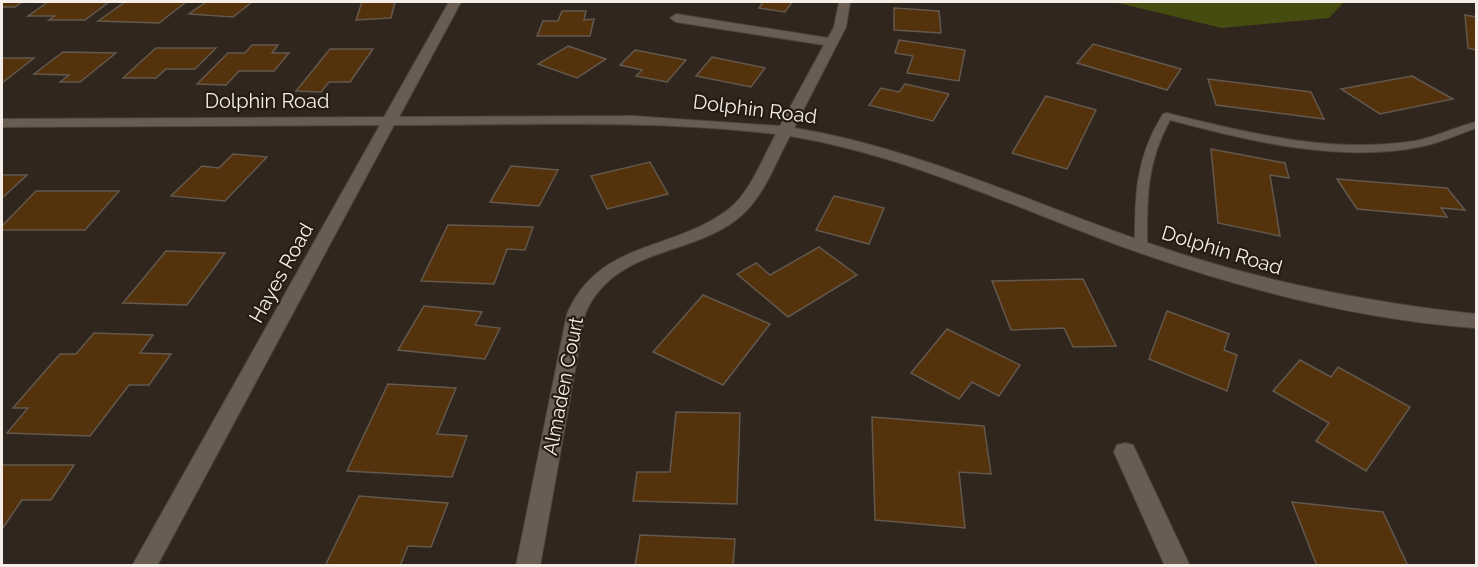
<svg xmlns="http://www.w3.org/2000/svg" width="1478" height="567" font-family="Raleway,sans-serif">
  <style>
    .green { fill: #464c0f }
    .building { fill: #54320c; stroke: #63584d; stroke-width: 1.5 }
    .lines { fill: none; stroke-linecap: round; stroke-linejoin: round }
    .lane-casing { stroke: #4c453d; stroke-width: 2 }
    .street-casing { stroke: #4c453d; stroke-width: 2 }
    .lane { fill: #695d53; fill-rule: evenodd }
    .street { fill: #695d53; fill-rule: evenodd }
    .labels { text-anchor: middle; stroke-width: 4.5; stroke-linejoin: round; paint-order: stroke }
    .street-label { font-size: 20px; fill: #f5eee8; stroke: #261c13 }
  </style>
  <rect width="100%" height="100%" fill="#30261d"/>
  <path class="green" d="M1114,2H1344L1329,18L1222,28Z"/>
  <g class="building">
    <path d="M2,2H22L15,7H2Z"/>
    <path d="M48,2H109L85,20H49L55,16H28Z"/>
    <path d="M125,2H186L159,23L98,21Z"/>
    <path d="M206,2H252L233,17L189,14Z"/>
    <path d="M362,2H395L391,18L356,20Z"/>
    <path d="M763,2H792L785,12L759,8Z"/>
    <path d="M894,8L939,11L941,33L894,30Z"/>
    <path d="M562,11H586L584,20L594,19L590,36H537L543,21H558Z"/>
    <path d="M1465,15L1476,17V50L1468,48Z"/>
    <path d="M899,40L965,50L959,81L907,73L913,56L895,53Z"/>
    <path d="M1093,44L1181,69L1167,90L1077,63Z"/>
    <path d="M252,45H278L272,53H289L274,71H239L226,85L197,84L228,53H245Z"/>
    <path d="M568,46L606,59L577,78L538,64Z"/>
    <path d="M156,48H216L195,69H166L156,78H123Z"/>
    <path d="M330,49H373L350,82H329L321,92L296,91Z"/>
    <path d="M635,50L686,60L667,82L636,76L642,70L620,65Z"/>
    <path d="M63,52L116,53L80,82H60L69,75L34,74Z"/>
    <path d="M712,57L765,68L751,87L696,76Z"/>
    <path d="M2,58H34L2,83Z"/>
    <path d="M1412,76L1453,99L1380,114L1341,89Z"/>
    <path d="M1208,79L1311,92L1324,119L1216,105Z"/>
    <path d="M905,84L949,94L933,121L869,105L881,88L899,92Z"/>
    <path d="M1046,96L1096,110L1067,169L1012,153Z"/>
    <path d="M1211,149L1285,163L1289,178L1270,175L1280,236L1218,223Z"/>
    <path d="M233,154L267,157L225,201L171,196L202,166L219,168Z"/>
    <path d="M650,162L668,194L607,209L591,176Z"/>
    <path d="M511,166L558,170L539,206L490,202Z"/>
    <path d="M2,175H27L2,198Z"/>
    <path d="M1337,179L1447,188L1465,210L1441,208L1447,217L1357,209Z"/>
    <path d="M36,191H119L85,230H2V226Z"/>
    <path d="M834,196L884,208L869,244L816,230Z"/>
    <path d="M448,225L533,227L525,250L507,249L494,284L421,281Z"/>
    <path d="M819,247L857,275L788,317L737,274L756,263L770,275Z"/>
    <path d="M166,251L225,253L187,305L123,303Z"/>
    <path d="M1083,279L1116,346L1073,347L1064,328L1011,330L992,281Z"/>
    <path d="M703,295L770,324L723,385L653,352Z"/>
    <path d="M424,306L482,312L475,325L500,328L485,359L398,350Z"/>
    <path d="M1167,311L1229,334L1224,350L1237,355L1227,391L1149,359Z"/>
    <path d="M947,329L1020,365L999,396L972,382L959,399L911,373Z"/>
    <path d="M94,333L153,335L140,353L171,354L149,385H129L90,436L7,433L28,408H13L60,354H76Z"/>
    <path d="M1300,360L1331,377L1338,367L1410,407L1366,471L1316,441L1329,423L1273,391Z"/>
    <path d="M388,384L456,388L437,434L467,436L452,477L347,471Z"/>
    <path d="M676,412L740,413L737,504L633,501L637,472H670Z"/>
    <path d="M872,417L984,426L991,474L959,472L965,528L875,520Z"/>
    <path d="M2,465H74L51,500H22L2,529Z"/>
    <path d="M359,496L448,503L431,547L408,546L400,566H325Z"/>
    <path d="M1292,502L1383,512L1408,566H1317Z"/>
    <path d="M640,535L735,539L733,566H635Z"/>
  </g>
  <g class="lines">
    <g class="lane-casing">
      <path id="lane" d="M1167,113C1248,133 1331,154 1415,141C1436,137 1455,127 1476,122V128C1459,134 1442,142 1424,146C1340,164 1251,141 1170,120C1146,164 1147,198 1147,247L1141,251L1135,247C1135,196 1135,159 1163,114Z"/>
    </g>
    <g class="street-casing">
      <g id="street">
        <path d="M449,2H461L399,117L633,116L780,126L824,45L676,22L670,18L676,14L828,38L834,27L839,2H850L846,27L794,128C917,148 1030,203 1148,243C1255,280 1364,302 1476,314V328C1348,319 1219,283 1099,238C997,199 898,154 790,136C776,161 765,194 743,214C697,257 614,245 585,314L540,566H516L567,314C599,239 675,252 730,208C751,191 763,157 776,134C650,119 521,125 394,125L157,566H132L380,125L2,127V119L384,117Z"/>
        <path d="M1125,443L1133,445L1190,566H1165L1114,452L1117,445Z"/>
      </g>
    </g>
    <use href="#lane" class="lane"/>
    <use href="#street" class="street"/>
  </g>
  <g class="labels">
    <g class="street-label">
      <text x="267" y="108">Dolphin Road</text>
      <text transform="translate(755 109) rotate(7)" y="7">Dolphin Road</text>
      <text transform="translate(1222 250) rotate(17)" y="7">Dolphin Road</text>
      <text transform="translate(281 273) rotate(-61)" y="7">Hayes Road</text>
      <text transform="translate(563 386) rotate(-79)" y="7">Almaden Court</text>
    </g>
  </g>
  <rect width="1478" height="567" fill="none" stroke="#f5eee8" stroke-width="6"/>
</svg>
